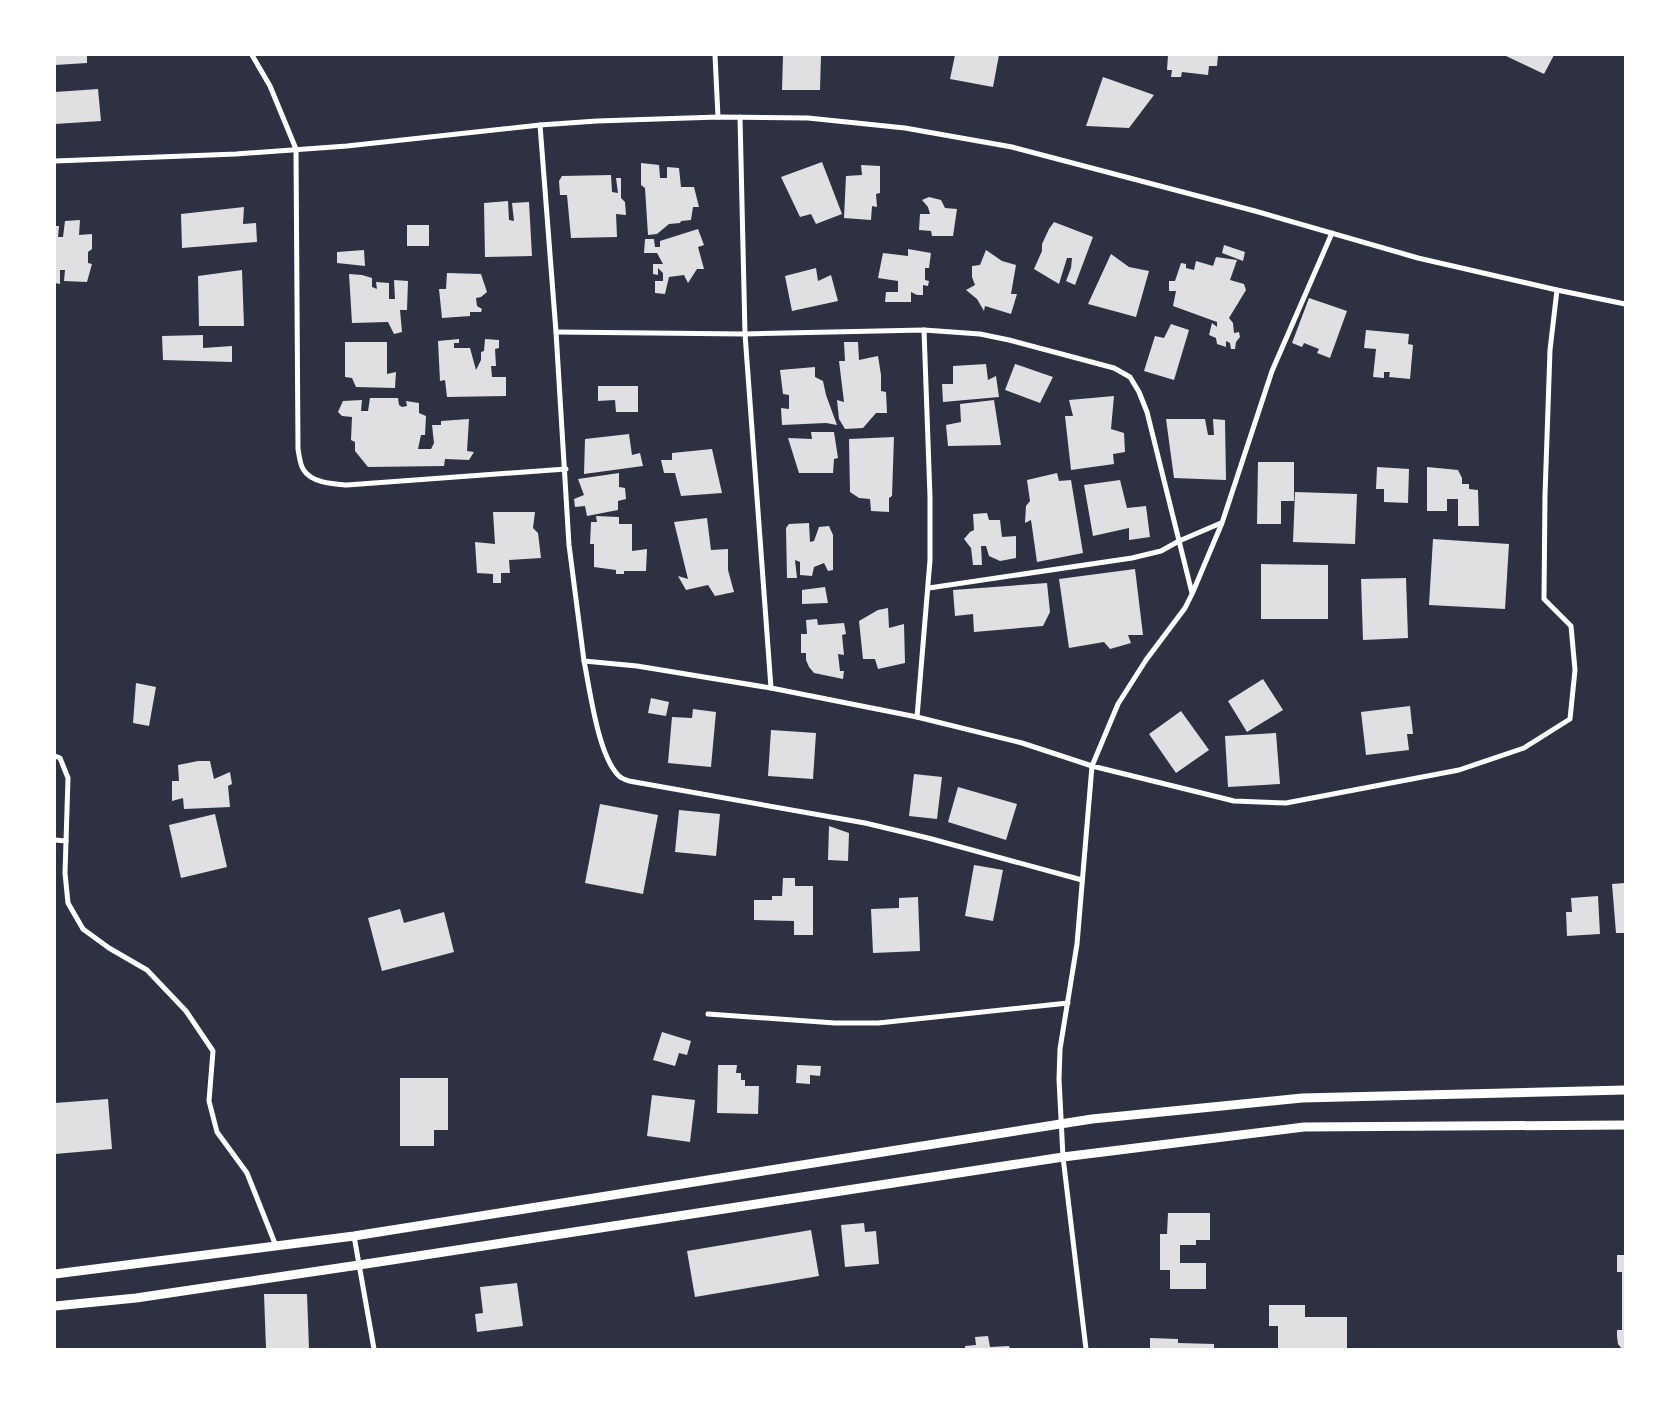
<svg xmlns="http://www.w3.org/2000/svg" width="1680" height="1404" font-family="'Fira Sans Condensed',sans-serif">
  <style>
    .building { fill: #e0e0e3 }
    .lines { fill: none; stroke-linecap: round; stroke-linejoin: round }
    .minor { stroke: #fff; stroke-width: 5 }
    .tertiary { stroke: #fff; stroke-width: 9 }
  </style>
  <rect width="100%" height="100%" fill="#2d3142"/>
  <g class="building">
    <path d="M55,55H87V63L55,65Z"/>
    <path d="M783,55H821L820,90H782Z"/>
    <path d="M955,55H999L993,87L950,79Z"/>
    <path d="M1168,55H1218L1217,66H1209L1208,75L1182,72L1181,77H1171L1172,70H1167Z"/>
    <path d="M1504,55H1554L1544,74Z"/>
    <path d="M1103,77L1154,95L1129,128L1086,126Z"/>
    <path d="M98,89L101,121L55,124V92Z"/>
    <path d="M822,162L842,214L816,224L811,214L800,217L781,177Z"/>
    <path d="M641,163L659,165L660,178H667V167L679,168L681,187H694L699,207H693L691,220L681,221L680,223L669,224L657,234L648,235L645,188L641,185Z"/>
    <path d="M861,165L880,166V193L876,194L877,207L872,206L871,220L844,218L846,176L862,175Z"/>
    <path d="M611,175L612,192L618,193L616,178H621V198L625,202L626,215L616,214L617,237L571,238L567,195H560L559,181L562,176Z"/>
    <path d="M929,197L941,200L945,208L957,209L953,236H932L931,231L919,230L920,214H930L928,207L922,200Z"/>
    <path d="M508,201L509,220L514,221L512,203L529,202L532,256L485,257L484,203Z"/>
    <path d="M244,207L243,224L256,223L257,242L182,248L181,214Z"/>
    <path d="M80,220L79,235L92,234V249L88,252V263L92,264L87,282L64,281L65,270H60V284L55,283V226H59L58,237H63L65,221Z"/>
    <path d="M1054,222L1093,237L1075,285L1066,281L1071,268L1072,258H1067L1059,284L1034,269L1042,251V244L1049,229Z"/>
    <rect x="407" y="225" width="22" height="21"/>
    <path d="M698,229L704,245L698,247L704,269H697L688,283L684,275L669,277L665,294L655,293V281H663V273L658,268V275L653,274V264H663L657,253H644L645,239H654L655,247H660V241Z"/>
    <path d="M1224,245L1245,252L1243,261L1222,253Z"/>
    <path d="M908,249L931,253L929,268H925V280L929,281L928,286L923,285V295H917L911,292V302H885L886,292H898V281L878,278L883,253L908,256Z"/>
    <path d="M364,250L365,266L337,263V252Z"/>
    <path d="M986,250L1002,261L1016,265L1011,294H1017L1011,314L985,306L984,311L977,299L966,290L975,285L972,277V266L980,265Z"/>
    <path d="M1111,254L1129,267L1149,271L1136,317L1088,304Z"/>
    <path d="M1216,257L1237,260L1230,280L1244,284L1246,290L1229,318L1233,323L1234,333L1239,332L1240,337L1236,342L1235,349H1231L1230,343L1226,341V347L1217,344L1216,338L1209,335L1212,323L1217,327V322L1173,306L1176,291H1169V281H1175L1181,263L1186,264V268L1194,270L1196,261L1213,266Z"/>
    <path d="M816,268L818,281L831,275L838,301L792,311L785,276Z"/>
    <path d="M242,270L244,326H199L198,276Z"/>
    <path d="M447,273L481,274L487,292L481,297L476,298L477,306L482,309L481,312H470V316L442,318L439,289H446Z"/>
    <path d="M349,274L362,275L372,278V287L377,289L376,282L389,283V299H395L394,280L408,281L407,310H400L402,332L394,334L388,322L352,323Z"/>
    <path d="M1309,298L1347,311L1330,358L1317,353L1319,349L1304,343L1302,347L1292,343Z"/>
    <path d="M1171,324L1189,330L1174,380L1144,371L1155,336L1164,338Z"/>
    <path d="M1366,330L1409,334L1408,344L1413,345L1410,379L1389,377L1390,372H1384V378L1373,377L1376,349L1364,348Z"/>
    <path d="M203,335V348L232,346V362L163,360L162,336Z"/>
    <path d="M459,339V343H454V348H470L476,370L481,360V352L484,351L485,339L499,340V348L495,349L496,366H491L492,377H506V396L447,397L445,380L440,381L438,341Z"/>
    <path d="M345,342H387V374L396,372L395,388L356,387L352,378L345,377Z"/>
    <path d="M844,342H858L859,360L878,356L881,375V391L886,392L887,413H876L863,428L845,429L839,419L837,400L844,402L839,361H845Z"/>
    <path d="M986,364L988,380L996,376L999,397L943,402L942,384H953V366Z"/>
    <path d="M1015,364L1053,377L1040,403L1005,390Z"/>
    <path d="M815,367V377L823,381L826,395L837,425L826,423L782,425L781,408L789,409V395L783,394L780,370Z"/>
    <path d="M598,386H638V412H616L615,400L598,401Z"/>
    <path d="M1114,396L1111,429L1124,433L1125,452L1113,454L1114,464L1071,470L1065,416H1073L1069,400Z"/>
    <path d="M370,398H398L399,405L402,407L407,406L406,401L419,403V413L426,416L425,435H421L418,449H431L434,443L432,425H441V421L469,419L467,451L474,452L469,460L445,459L444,466L368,467L355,451V442L351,440L352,417L342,416L338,412L343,401L362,400L361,411H368Z"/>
    <path d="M994,400L1001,445L948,446L946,425L961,422L960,404Z"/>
    <path d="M1166,419H1205L1208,435H1214L1213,419L1225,420L1226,480L1174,478Z"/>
    <path d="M811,432H834L838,458L834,459L833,473H799L788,438L812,439Z"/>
    <path d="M629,434L632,455L640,453L643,466L584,474L585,439Z"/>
    <path d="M894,437L892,496L889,498V512L871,511L870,499L859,498L850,492L849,439Z"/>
    <path d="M712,449L722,493L681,496L675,473H664L661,460H672V453Z"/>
    <path d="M1258,462H1294V501H1281V524H1257Z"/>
    <path d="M1377,467L1409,469L1408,503L1384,502V489H1376Z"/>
    <path d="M1427,467L1458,470L1462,478V484H1469V489L1478,490L1479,526H1458V499H1447V511H1427Z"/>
    <path d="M619,473V487L625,488L626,499L618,501V510L587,516L585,506L575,507L574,499L584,495L578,479Z"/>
    <path d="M1057,473L1059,481L1071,480L1083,553L1037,562L1031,520L1025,523L1026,506L1030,501L1027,480Z"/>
    <path d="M1120,480L1127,508L1146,506L1150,537L1129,540V528L1093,536L1084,485Z"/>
    <path d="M1295,492L1357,494L1355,544L1293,542Z"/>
    <path d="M493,512H535L533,528L538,533L541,558L509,560L510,573H501V583H493V574L477,573L475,542L495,544Z"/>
    <path d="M987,513L989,520H1000L1002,537L1016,536V558L1000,561L989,556L986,546H981L982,565H973L971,548L964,539L970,532L974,530L973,514Z"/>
    <path d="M596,516L619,517V524H632V551L647,549L646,571H624V574H616V570L594,567V544H590L591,522H597Z"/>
    <path d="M707,518L711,550L728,549V570L734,592L715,596L708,585L686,590L678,576L688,579L674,522Z"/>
    <path d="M809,523L810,542L814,541L819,527L829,526L833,535V570L828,571L824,563L814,567L812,576L800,575V562L795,560L797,578H787L786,528L789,524Z"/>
    <path d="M1433,539L1509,544L1505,609L1429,605Z"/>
    <path d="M1261,564L1328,565V619H1261Z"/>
    <path d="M1135,569L1143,635H1128L1131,643L1110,649L1104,642L1069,648L1059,579Z"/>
    <path d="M1406,578L1408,638L1363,640L1361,579Z"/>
    <path d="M1047,583L1050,612L1043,626L974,632L973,614L955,616L953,590Z"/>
    <path d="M825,587L828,603L802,604V590Z"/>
    <path d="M888,608L889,628L904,624L905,663L878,669L875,659H863L859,621L878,610Z"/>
    <path d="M817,619L818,625L844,623L846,634L842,635L844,655L838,654L840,671H844L843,679L814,673L809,667L806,660V653H801V634H807L806,620Z"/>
    <path d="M1263,679L1283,710L1247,732L1228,701Z"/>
    <path d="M136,683L156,687L149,726L133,723Z"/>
    <path d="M651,698L669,702L666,716L648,713Z"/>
    <path d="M1410,706L1413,734H1407L1409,750L1366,755L1361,712Z"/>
    <path d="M693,709L716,712L711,767L668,763L672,717L692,718Z"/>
    <path d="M1181,711L1209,750L1176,773L1149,734Z"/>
    <path d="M771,730L816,733L813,779L768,776Z"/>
    <path d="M1276,733L1280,784L1228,787L1225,736Z"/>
    <path d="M198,761H210L214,779L230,772L232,784L228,786L230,807L184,809L183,798L172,801V781H179L178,765Z"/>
    <path d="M914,774L942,777L937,819L909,816Z"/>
    <path d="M958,787L1017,804L1006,840L948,822Z"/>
    <path d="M600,804L658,815L643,894L585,883Z"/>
    <path d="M679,810L720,814L716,856L675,852Z"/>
    <path d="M215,814L227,867L181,878L169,825Z"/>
    <path d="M829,826L849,833L848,861L828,860Z"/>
    <path d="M974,865L1003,870L993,921L965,916Z"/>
    <path d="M783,878H795V886H813V935H794V921L754,920V900H772V896H782Z"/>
    <path d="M1625,883V933H1616L1612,884Z"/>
    <path d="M1598,896L1600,934L1567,936L1566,912H1572L1571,898Z"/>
    <path d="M918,897L920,951L873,953L871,909L899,908V898Z"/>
    <path d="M400,909L404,923L444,912L454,952L382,971L368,918Z"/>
    <path d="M662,1032L691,1041L687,1055L679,1053L675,1066L653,1060Z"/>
    <path d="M718,1065H737L736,1073H741V1080H745V1086H759L758,1114L717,1113Z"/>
    <path d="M797,1065L821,1066L820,1076L810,1075V1084L796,1083Z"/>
    <path d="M400,1078H448V1130H434V1146H400Z"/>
    <path d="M652,1095L695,1100L690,1142L647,1136Z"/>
    <path d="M108,1099L112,1149L55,1154V1103Z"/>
    <path d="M1168,1213H1210V1240H1196V1245H1180V1263H1206V1289H1170V1270H1160V1234H1167Z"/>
    <path d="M864,1223L865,1232L876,1231L879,1264L845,1267L841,1225Z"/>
    <path d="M811,1230L819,1276L695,1297L687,1251Z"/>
    <path d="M1617,1255H1625V1349H1622L1618,1344L1617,1336V1330H1622V1272H1617Z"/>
    <path d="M517,1283L523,1326L477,1332L475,1314L483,1313L480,1287Z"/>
    <path d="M264,1294H307L309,1349H266Z"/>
    <path d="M1269,1305H1305V1317H1347V1349H1278V1326H1269Z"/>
    <path d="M988,1336L990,1347L1009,1346L1010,1349H965V1346L976,1345L975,1337Z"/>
    <path d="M1150,1338L1178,1339V1343L1214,1344V1349H1150Z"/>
  </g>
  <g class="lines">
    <g class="minor">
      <path d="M252,55L270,86L296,149L298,449C299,455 300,464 303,469C311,483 333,484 347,485L566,469"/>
      <path d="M715,55L718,117"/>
      <path d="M740,117L745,334L771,688"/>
      <path d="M540,125L556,332L569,545L584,661L637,666L771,688L917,717L1022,743L1092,766L1077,944L1060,1049L1059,1079L1063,1157L1086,1349"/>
      <path d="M55,161L236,154L347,146L540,125L597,121L718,117L808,118L905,128L1012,147L1255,211L1418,258L1557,290L1625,304"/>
      <path d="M1332,233L1272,371L1222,523L1192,594L1185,608L1146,660L1118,704L1092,766L1234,801L1286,803L1459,770L1524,748L1570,719L1575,670L1571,626L1544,599L1545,495L1550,350L1557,290"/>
      <path d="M556,332L745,334L924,330L980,334L1009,340L1114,368L1130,377L1139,392L1147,412L1192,593"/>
      <path d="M929,588L1132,558L1161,551L1179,541L1221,523"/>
      <path d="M584,661C590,690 598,756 619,776C621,778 626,780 629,781L865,823L928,838L1082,880"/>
      <path d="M917,717L930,560V497L924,330"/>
      <path d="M55,756L60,758L68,778L65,873L68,903L83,929L109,948L147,970L186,1011L213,1051L209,1101L217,1132L247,1173L276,1246"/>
      <path d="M55,840L66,841"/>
      <path d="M708,1014L835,1023H878L1068,1003"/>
      <path d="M354,1236L374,1349"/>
    </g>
    <g class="tertiary">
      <path d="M55,1274L354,1236L1092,1119L1302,1098L1625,1090"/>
      <path d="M55,1306L136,1298L359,1265L1063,1157L1304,1127L1625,1125"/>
    </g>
  </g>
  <rect width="1680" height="1404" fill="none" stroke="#ffffff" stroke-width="112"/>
</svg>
